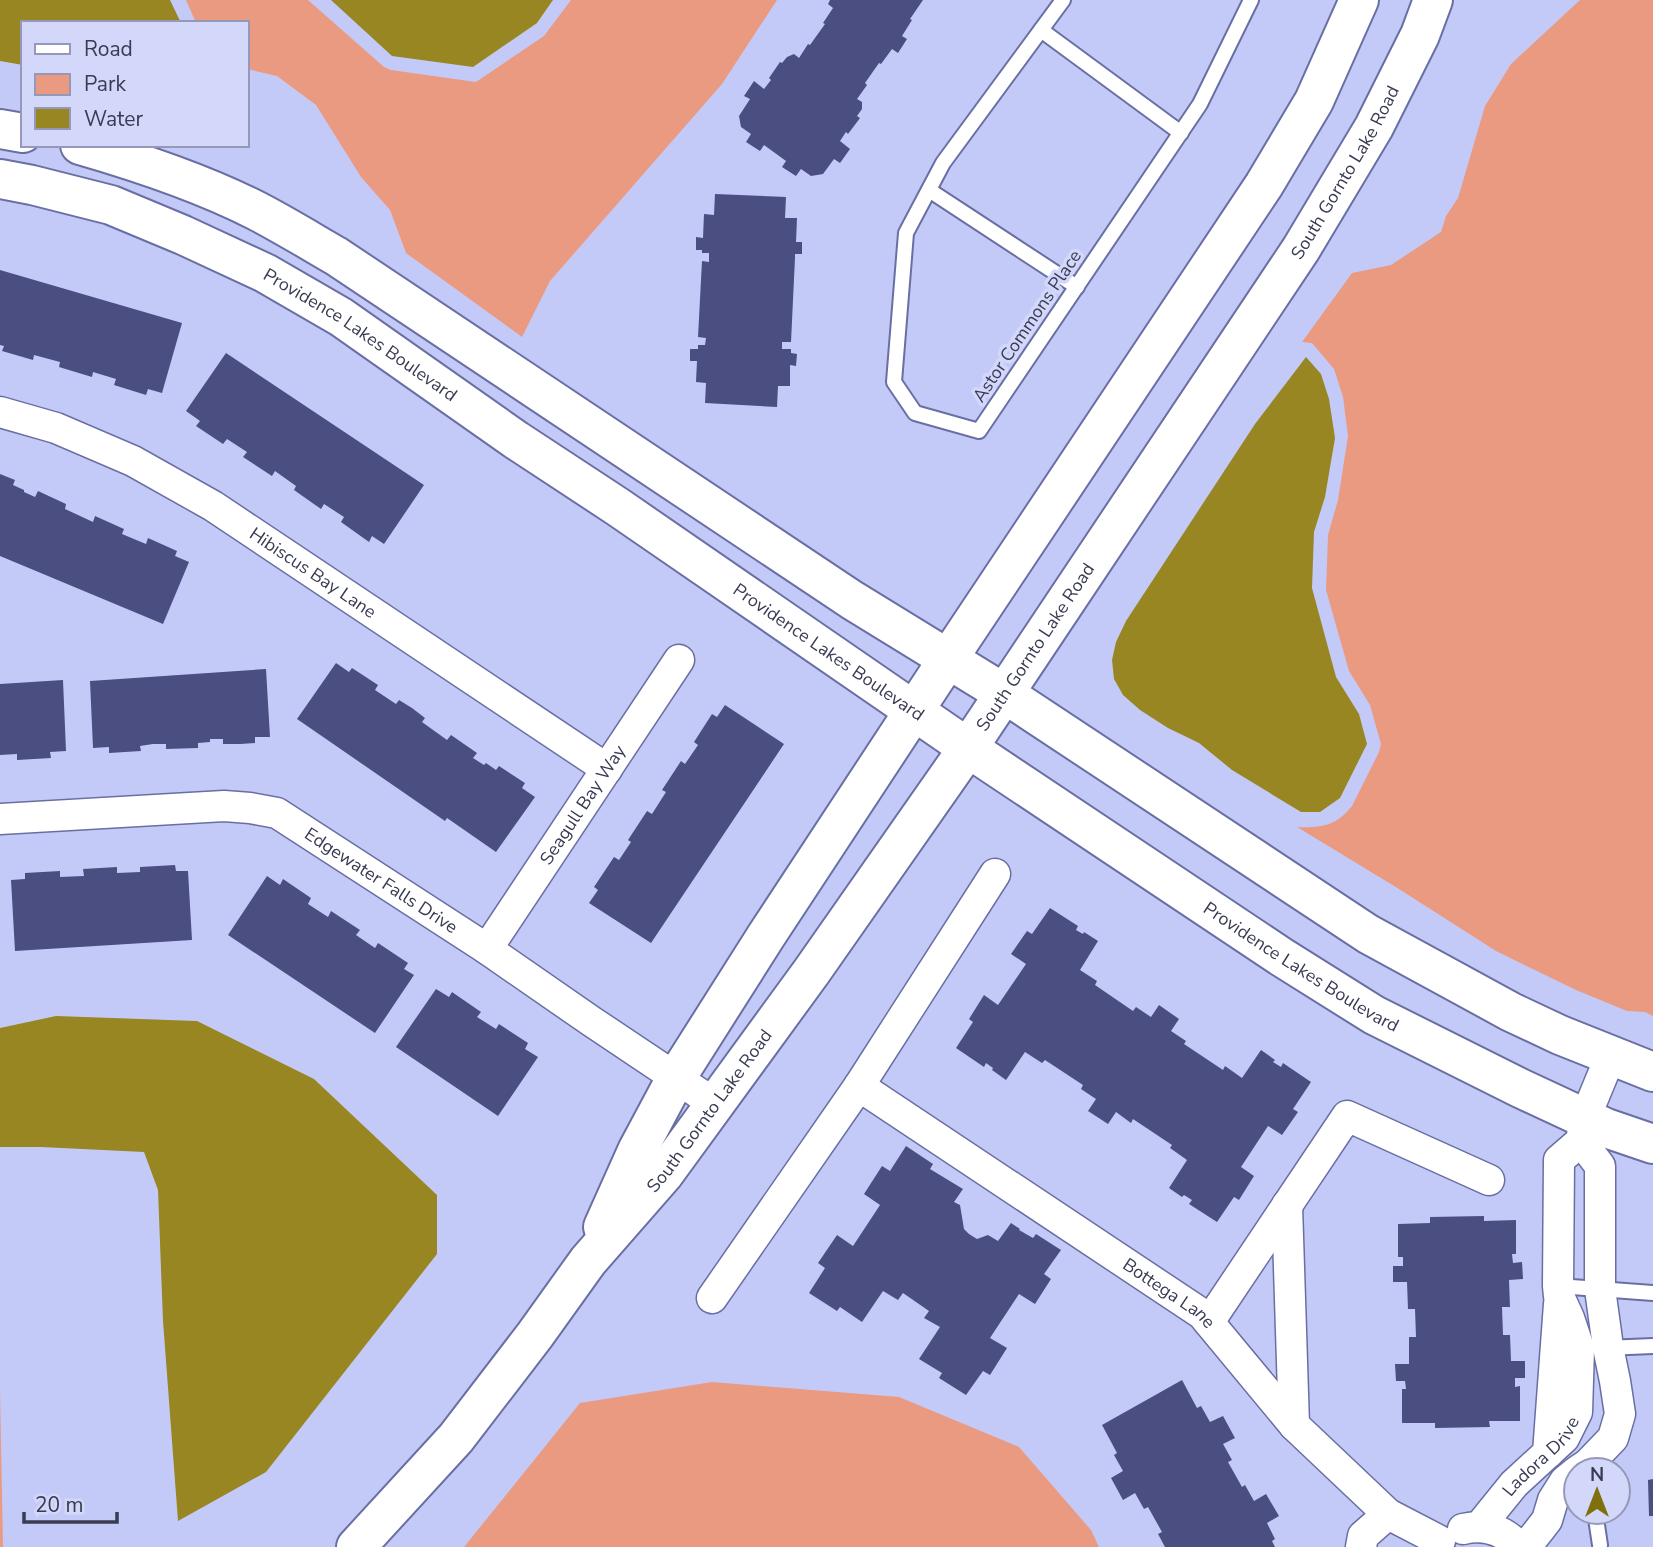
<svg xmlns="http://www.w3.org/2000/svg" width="1653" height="1547" font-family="'Nunito Sans',sans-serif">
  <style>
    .green { fill: #ea9a81 }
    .water { fill: #988622 }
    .building { fill: #4a4e80 }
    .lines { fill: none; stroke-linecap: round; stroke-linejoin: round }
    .lane-casing { stroke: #696fa3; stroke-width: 18 }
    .street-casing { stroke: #696fa3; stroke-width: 33 }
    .secondary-casing { stroke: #696fa3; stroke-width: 42 }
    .lane { stroke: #fff; stroke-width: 14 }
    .street { stroke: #fff; stroke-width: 30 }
    .secondary { stroke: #fff; stroke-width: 38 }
    .labels { text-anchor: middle; stroke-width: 7; stroke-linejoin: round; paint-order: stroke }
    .street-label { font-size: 18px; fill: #383b52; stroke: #d3d8fb }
  </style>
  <rect width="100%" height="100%" fill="#c4caf8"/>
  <g class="green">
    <path d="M186,0H308L384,67L391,70L476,82L544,36L571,0H777L722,84L550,281L522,337L406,253L390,210L361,177L316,105L277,76L247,69V23H196Z"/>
    <path d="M1580,0H1653V1016L1645,1012L1627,1011L1576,990L1496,951L1399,889L1297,827C1321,828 1336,826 1352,806L1379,752L1381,744L1370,705L1349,671L1326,590L1328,535L1338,500L1348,436L1343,397L1334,369L1312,343L1302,342L1352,273L1391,265L1441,232L1446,216L1458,198L1485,106L1511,64Z"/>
    <path d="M712,1382L899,1397L1019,1447L1091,1530L1099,1547H464L580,1403Z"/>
    <path d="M0,1390L3,1547H0Z"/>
  </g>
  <g class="water">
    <path d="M0,0H170L181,23H23V65L0,61Z"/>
    <path d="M331,0H553L537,23L473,67L392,56Z"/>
    <path d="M1306,357L1321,374L1329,399L1335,438L1325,497L1314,532L1312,588L1336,677L1359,714L1367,744L1340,798L1320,812H1301L1232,770L1199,743L1168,728L1140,710L1123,695L1114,679L1112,660L1116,642L1126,621L1255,424Z"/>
    <path d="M56,1016L197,1021L314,1079L437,1195V1254L266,1472L178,1521L163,1321L158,1190L144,1152L41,1147H0V1028Z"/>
  </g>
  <g class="building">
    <path d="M830,0H923L910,19L912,20L902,36L907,39L898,53L892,49L881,64L879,63L865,83L867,85L857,99L862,102V109L857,116L860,118L848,134L846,132L840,141L850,149L840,163L834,159L823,174L811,176L801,169L796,176L782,167L786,161L764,145L760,151L746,142L751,134L741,127L739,116L750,99L744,96L754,81L764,89L771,80L769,78L780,62L782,63L787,57L794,54L799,58L808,44L810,45L825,24L823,23L833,8L828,4Z"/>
    <path d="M715,194L786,197L785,218H797L796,242H802V254H795V258L791,342H782V349H791V353L797,354L796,366L790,365V386H778L777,407L705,403L706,383L696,382L697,361H690V349H698V345H705L706,338L698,337L702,261L709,262V253H702V250H696V237L703,238L704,214L714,215Z"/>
    <path d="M0,270L182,323L162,393L148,389L146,395L114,385L116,379L93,372L92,377L59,367L60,362L34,355L33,360L2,351L4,346L0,345Z"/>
    <path d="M226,353L424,485L384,544L372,536L369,542L341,522L344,517L324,504L321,509L294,490L296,486L275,471L272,476L243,457L247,452L227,439L223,444L196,426L200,421L186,411Z"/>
    <path d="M0,474L15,480L13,485L24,490V492L35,497L38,491L66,504L65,509L78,515L93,522L95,516L124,529L122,534L146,544L148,538L177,551L175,556L189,562L163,624L0,556Z"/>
    <path d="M336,663L349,672L352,668L378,685L375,690L396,704L399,700L412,708L425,718L422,722L447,740L451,735L477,753L473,758L484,765L486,763L496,770L499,766L525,783L522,788L535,797L496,852L447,818L445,821L297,719Z"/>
    <path d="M266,669L270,737H255V743L240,744H223V739H210V742L198,743V748L166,749V744H153L140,746L141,751L109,753V747L93,748L90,681Z"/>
    <path d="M63,680L66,751L50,752L51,758L17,760V754L0,755V684Z"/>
    <path d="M725,705L784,744L651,943L589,903L598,890L594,887L614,857L619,860L631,842L628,840L647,811L652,814L666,792L662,790L681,761L685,764L698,745L694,742L712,714L717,717Z"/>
    <path d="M175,865L176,871H188L192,940L15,951L11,880L25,879V873L60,871V877L84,876L83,869L117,867V873L140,872V867Z"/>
    <path d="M267,876L280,885L283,879L311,898L308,904L328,917L331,911L360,930L356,935L375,948L378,943L408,963L404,969L414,975L375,1033L228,935Z"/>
    <path d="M1050,908L1078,926L1076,930L1083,934L1084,932L1098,941L1080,970L1097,981L1095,985L1133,1011L1136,1007L1151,1017L1159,1005L1179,1019L1171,1031L1186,1041L1184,1044L1223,1070L1225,1066L1242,1078L1261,1050L1275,1060L1273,1062L1281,1067L1283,1063L1311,1082L1293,1109L1298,1112L1282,1135L1268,1126L1241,1167L1254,1176L1239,1200L1234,1197L1217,1222L1189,1204L1192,1200L1184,1195L1182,1197L1169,1188L1187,1160L1170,1148L1172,1145L1133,1119L1131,1123L1116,1112L1108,1124L1088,1111L1096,1099L1081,1089L1083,1085L1045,1060L1042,1063L1025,1052L1006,1080L992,1070L993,1068L986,1063L984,1067L956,1048L973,1022L969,1019L984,995L998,1005L1026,964L1011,954L1027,931L1032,934Z"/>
    <path d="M436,989L449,997L452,992L481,1012L477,1017L496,1029L499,1024L528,1043L525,1049L538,1057L498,1116L396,1047Z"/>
    <path d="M906,1146L933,1164L930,1169L963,1189L954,1202L960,1205L964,1229L969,1234L977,1239L988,1235L998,1241L1011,1223L1020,1229L1019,1230L1033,1238L1036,1234L1061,1250L1044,1274L1051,1279L1035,1304L1019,1294L990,1338L1007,1348L990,1375L983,1371L966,1395L939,1378L942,1373L919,1359L940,1327L924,1318L929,1311L903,1293L898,1300L883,1291L862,1322L840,1307L837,1311L809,1293L825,1268L818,1263L837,1235L853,1246L880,1205L864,1194L882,1166L890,1171Z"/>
    <path d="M1484,1216V1221L1516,1220V1254H1512L1513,1263L1522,1262L1523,1279L1509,1280L1510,1307H1502L1503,1335H1510L1511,1361H1525V1378H1515V1387L1520,1386V1421H1489L1490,1427L1435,1428V1423H1402V1389H1406L1405,1381H1396L1395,1364H1409V1337H1416L1415,1309H1408L1407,1282H1393V1266H1403V1257H1398V1224L1430,1223V1217Z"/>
    <path d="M1182,1380L1197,1408L1201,1406L1210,1422L1223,1416L1235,1438L1223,1444L1232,1460L1228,1462L1242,1487L1245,1485L1254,1501L1266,1494L1279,1516L1267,1523L1275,1539L1272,1541L1275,1547H1165L1158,1534L1162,1532L1148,1507L1144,1509L1135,1493L1123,1500L1111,1478L1123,1471L1114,1455L1117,1453L1102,1425Z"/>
    <path d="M1653,1479V1516H1649L1648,1480Z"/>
  </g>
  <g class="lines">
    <g class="lane-casing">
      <g id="lane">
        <path d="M1063,0L943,163L906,233L894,382L915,413L979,431L1200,104L1251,0"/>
        <path d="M1041,30L1181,133"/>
        <path d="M929,190L1077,287"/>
        <path d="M1558,1286L1653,1293"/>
        <path d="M1605,1348L1653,1346"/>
        <path d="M1595,1512L1600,1545"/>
      </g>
    </g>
    <g class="street-casing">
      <g id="street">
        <path id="s1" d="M0,412L56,428L133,461L213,506L607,769"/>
        <path id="s2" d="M0,819L224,806L250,808L277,813L487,949L591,1021L715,1104"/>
        <path id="s3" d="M487,949L679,660"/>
        <path id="s4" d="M859,1086L1202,1314L1294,1425L1388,1514L1440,1541"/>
        <path d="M1287,1205L1294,1425"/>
        <path d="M712,1298L859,1086L995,874"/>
        <path d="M1209,1322L1347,1116L1489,1180"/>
        <path d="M1548,1453L1559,1304"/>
        <path d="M1579,1470L1588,1464L1613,1438L1620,1414L1615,1381L1608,1347L1600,1289V1166L1581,1141"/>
        <path id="s5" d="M1480,1526L1514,1484L1564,1438L1577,1412L1579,1348L1569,1318L1559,1296L1558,1286L1559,1160L1581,1141L1585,1118L1611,1055"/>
        <path d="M1463,1529C1485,1524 1504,1530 1519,1547"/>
        <path d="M1361,1547L1363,1536L1388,1514"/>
        <path d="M1526,1547L1547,1520L1553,1500L1565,1481L1576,1472"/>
      </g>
    </g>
    <g class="secondary-casing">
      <g id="secondary">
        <path d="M0,129L23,133"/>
        <path d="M80,145C139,162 202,183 257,211C284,225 310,241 336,256L852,600L1005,694L1368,934L1511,1012L1560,1035L1653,1072"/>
        <path id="s6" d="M0,179L32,185L111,205L183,235L265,273L341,317L516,440L618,507L968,748L1280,956L1374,1015L1520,1088L1606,1128L1653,1144"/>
        <path d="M603,1227L637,1151L676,1078L766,936L948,659L1264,185L1314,101L1359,0"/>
        <path id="s7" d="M356,1547L456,1438L535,1335L588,1261L664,1174L812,971L968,748L1301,249L1374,127L1420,35L1433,0"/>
      </g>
    </g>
    <use href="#lane" class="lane"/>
    <use href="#street" class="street"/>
    <use href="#secondary" class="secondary"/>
  </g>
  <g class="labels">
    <g class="street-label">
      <text dy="6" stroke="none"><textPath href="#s7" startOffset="1696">South Gornto Lake Road</textPath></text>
      <text transform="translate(1027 326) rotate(-56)" y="6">Astor Commons Place</text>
      <text dy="6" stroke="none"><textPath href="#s6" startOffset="396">Providence Lakes Boulevard</textPath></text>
      <text dy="6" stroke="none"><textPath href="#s1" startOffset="354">Hibiscus Bay Lane</textPath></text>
      <text dy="6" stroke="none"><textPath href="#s7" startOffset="1129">South Gornto Lake Road</textPath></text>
      <text dy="6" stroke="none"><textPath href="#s6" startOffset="962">Providence Lakes Boulevard</textPath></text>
      <text dy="6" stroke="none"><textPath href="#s3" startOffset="173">Seagull Bay Way</textPath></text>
      <text dy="6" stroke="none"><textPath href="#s2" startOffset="402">Edgewater Falls Drive</textPath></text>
      <text dy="6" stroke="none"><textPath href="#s6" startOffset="1530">Providence Lakes Boulevard</textPath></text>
      <text dy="6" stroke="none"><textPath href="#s7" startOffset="562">South Gornto Lake Road</textPath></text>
      <text dy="6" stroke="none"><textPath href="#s4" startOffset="373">Bottega Lane</textPath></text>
      <text dy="6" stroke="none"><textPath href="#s5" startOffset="93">Ladora Drive</textPath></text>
    </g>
  </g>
  <rect x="21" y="21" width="228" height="126" fill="#d3d8fb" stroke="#9599b7" stroke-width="2"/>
  <rect x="35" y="44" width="35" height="10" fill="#ffffff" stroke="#9599b7" stroke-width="2"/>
  <text x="84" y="56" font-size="21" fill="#383b52">Road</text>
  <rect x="35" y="74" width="35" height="21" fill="#ea9a81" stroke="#9599b7" stroke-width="2"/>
  <text x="84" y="91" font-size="21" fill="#383b52">Park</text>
  <rect x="35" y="108" width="35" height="21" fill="#988622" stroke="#9599b7" stroke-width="2"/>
  <text x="84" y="126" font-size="21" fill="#383b52">Water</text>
  <g transform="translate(1597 1491)"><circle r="33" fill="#d3d8fb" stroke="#9599b7" stroke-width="2"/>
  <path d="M0-5L12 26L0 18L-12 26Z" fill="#7f6f0d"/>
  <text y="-10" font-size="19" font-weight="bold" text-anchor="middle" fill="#383b52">N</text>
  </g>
  <path d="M24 1512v10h93v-10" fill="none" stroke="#383b52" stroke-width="3.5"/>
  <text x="35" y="1512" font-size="21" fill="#383b52" stroke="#d3d8fb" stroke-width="5" paint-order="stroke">20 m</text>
</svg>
